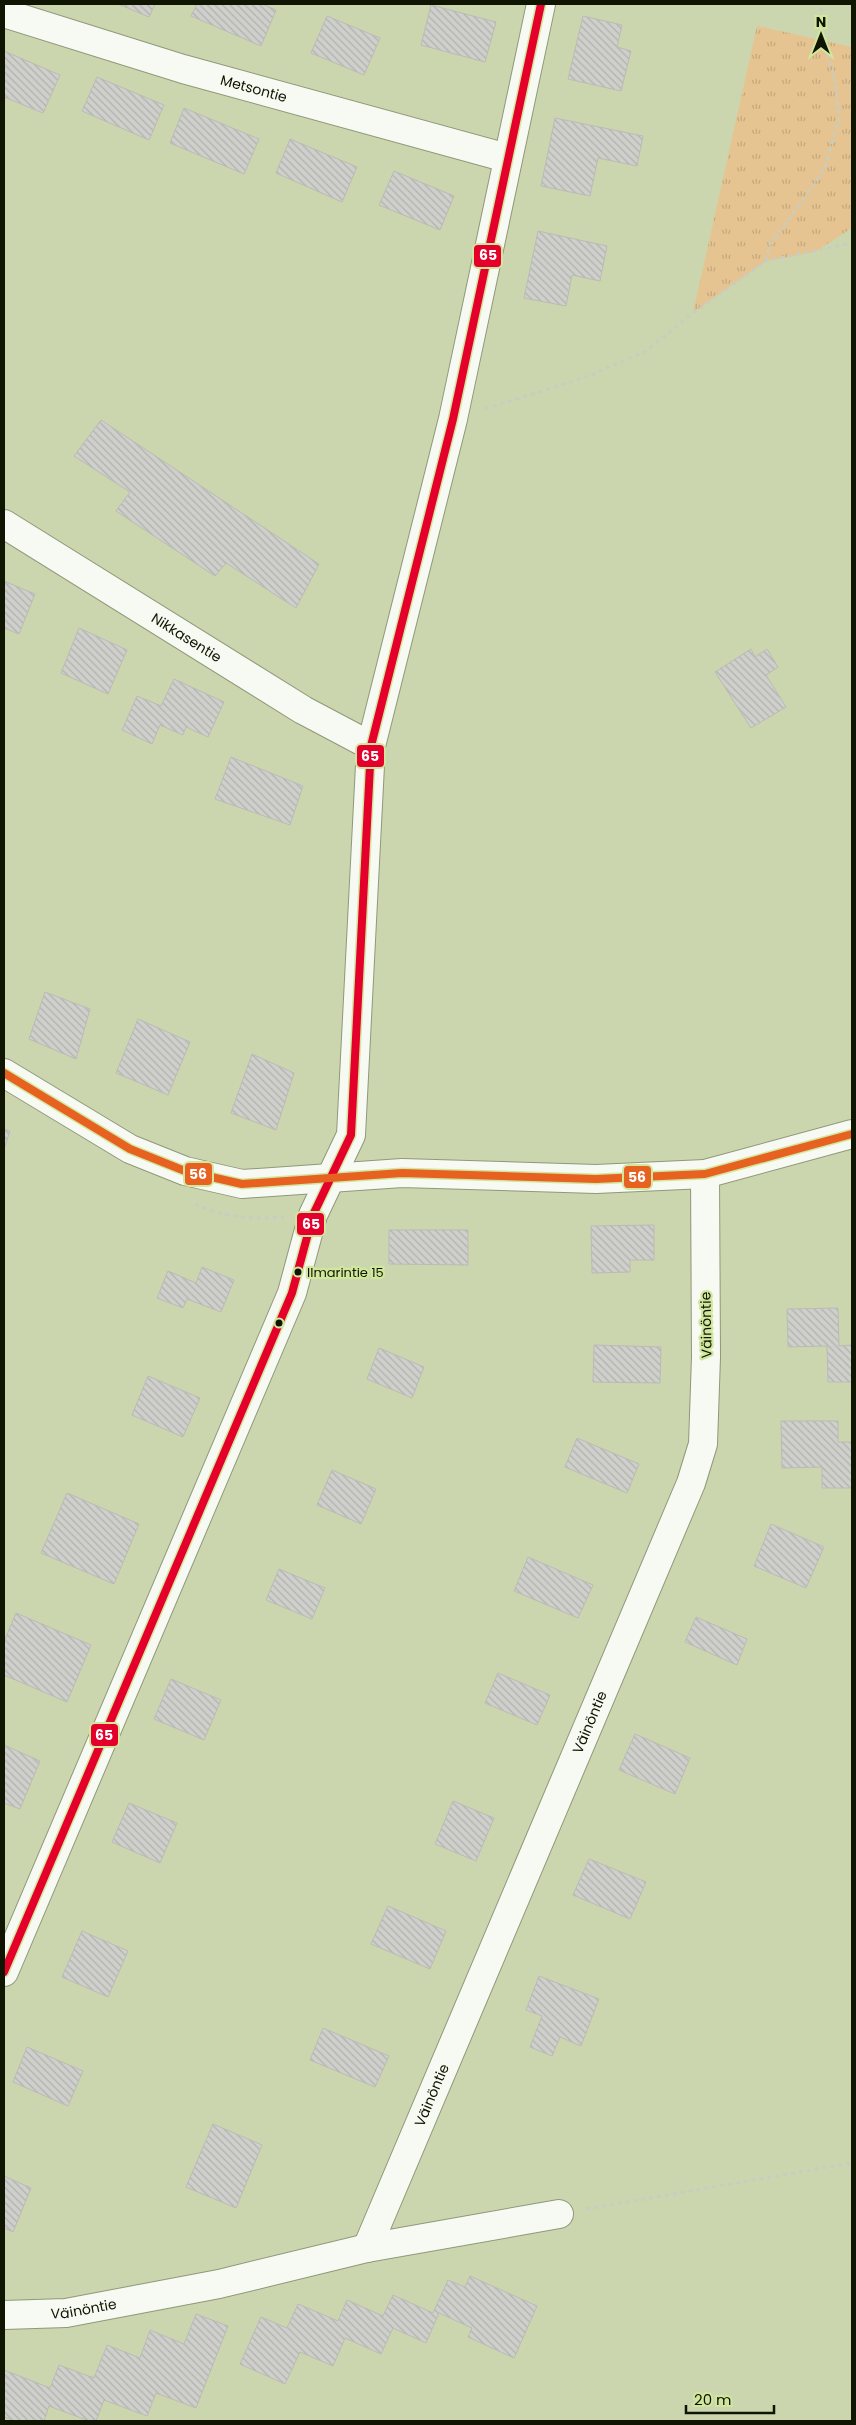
<svg xmlns="http://www.w3.org/2000/svg" width="856" height="2425" font-family="Poppins,sans-serif">
  <style>
    .park { fill: url(#park-tufts) }
    .building { fill: url(#building-back-hatch); stroke: #bbbbb6 }
    .lines { fill: none; stroke-linecap: round; stroke-linejoin: round }
    .street-casing { stroke: #909879; stroke-width: 30 }
    .secondary-casing { stroke: #909879; stroke-width: 30 }
    .path { stroke: #c8cdc0; stroke-width: 3; stroke-dasharray: 4 4; stroke-linecap: butt }
    .street { stroke: #f7f9f3; stroke-width: 28 }
    .secondary { stroke: #f7f9f3; stroke-width: 28 }
    .bus-1-casing { stroke: #d2e79e; stroke-width: 11 }
    .bus-2-casing { stroke: #d2e79e; stroke-width: 11 }
    .bus-1 { stroke: #e4002b; stroke-width: 8 }
    .bus-2 { stroke: #e76120; stroke-width: 8 }
    .bus-dot { fill: #0f1500; stroke: #d2e79e; stroke-width: 2 }
    .labels { text-anchor: middle; stroke-width: 4.5; stroke-linejoin: round; paint-order: stroke }
    .bus-label { font-size: 13px; fill: #0f1500; stroke: #d2e79e; text-anchor: start }
    .street-label { font-size: 14px; fill: #0f1500; stroke: #d2e79e }
    .line-badge { stroke: #d2e79e; stroke-width: 2 }
    .badge-label { font-size: 14px; text-anchor: middle; font-weight: bold; fill: #fff }
  </style>
  <defs>
    <pattern id="park-tufts" width="24" height="20" patternUnits="userSpaceOnUse" patternTransform="scale(1.25)"><rect width="24" height="20" fill="#e6c491"/><path d="M3 7l-1-3M5 7V3M7 7l1-3M15 17l-1-3M17 17v-4M19 17l1-3" fill="none" stroke="#c4a87b"/></pattern>
    <pattern id="building-back-hatch" width="6" height="6" patternUnits="userSpaceOnUse" patternTransform="scale(1.25)"><rect width="6" height="6" fill="#cfcfcc"/><path d="M-1 5l2 2M0 0l6 6M5-1l2 2" fill="none" stroke="#b1b1ad"/></pattern>
  </defs>
  <rect width="100%" height="100%" fill="#cbd6af"/>
  <path class="park" d="M757,26L852,47V228L815,252L766,261L693,313Z"/>
  <g class="building">
    <path d="M118,4H155L149,17Z"/>
    <path d="M197,4H262L276,10L261,46L191,16Z"/>
    <path d="M431,5L496,22L485,62L421,45Z"/>
    <path d="M327,16L380,38L364,75L311,53Z"/>
    <path d="M583,16L622,25L617,47L631,51L621,91L568,79Z"/>
    <path d="M4,51L60,75L43,113L4,97Z"/>
    <path d="M97,77L164,105L149,140L82,111Z"/>
    <path d="M184,108L259,139L244,174L170,143Z"/>
    <path d="M555,118L643,136L637,166L598,158L590,196L541,186Z"/>
    <path d="M290,139L357,167L342,202L276,173Z"/>
    <path d="M394,171L454,196L440,230L379,205Z"/>
    <path d="M538,231L607,246L600,281L572,275L566,306L524,298Z"/>
    <path d="M101,420L319,564L296,608L226,563L215,576L116,511L130,492L74,456Z"/>
    <path d="M4,581L35,594L19,634L4,628Z"/>
    <path d="M79,628L127,650L108,694L61,673Z"/>
    <path d="M751,649L755,657L767,649L778,667L766,675L786,707L751,728L715,672Z"/>
    <path d="M174,679L224,702L208,737L186,727L183,735L160,725L152,744L122,730L137,696L161,706Z"/>
    <path d="M231,757L303,786L290,825L215,799Z"/>
    <path d="M45,992L90,1009L76,1059L29,1039Z"/>
    <path d="M138,1019L190,1042L168,1095L116,1073Z"/>
    <path d="M252,1054L294,1073L276,1130L231,1113Z"/>
    <path d="M4,1129L10,1131L4,1149Z"/>
    <path d="M654,1225V1260H630V1272L592,1273L591,1226Z"/>
    <path d="M389,1230H468V1265L389,1264Z"/>
    <path d="M202,1267L234,1280L221,1312L187,1299L183,1308L157,1298L168,1271L196,1283Z"/>
    <path d="M838,1308L839,1346L852,1345V1382H828L827,1346L788,1347L787,1309Z"/>
    <path d="M594,1345L661,1347L660,1383L593,1382Z"/>
    <path d="M379,1348L424,1367L412,1398L367,1379Z"/>
    <path d="M148,1376L200,1398L183,1437L132,1415Z"/>
    <path d="M781,1421H838V1442H852V1488H822V1467L782,1468Z"/>
    <path d="M577,1438L639,1464L627,1493L565,1467Z"/>
    <path d="M332,1470L376,1489L361,1524L317,1505Z"/>
    <path d="M67,1493L139,1524L114,1584L41,1553Z"/>
    <path d="M771,1524L824,1547L806,1588L754,1566Z"/>
    <path d="M528,1557L593,1585L578,1618L514,1591Z"/>
    <path d="M279,1569L325,1588L312,1619L266,1600Z"/>
    <path d="M16,1613L91,1645L67,1702L4,1675V1642Z"/>
    <path d="M696,1617L747,1639L737,1665L685,1642Z"/>
    <path d="M498,1673L550,1695L537,1725L485,1703Z"/>
    <path d="M171,1679L221,1700L204,1740L154,1719Z"/>
    <path d="M635,1734L690,1758L675,1794L619,1770Z"/>
    <path d="M4,1745L40,1761L20,1809L4,1803Z"/>
    <path d="M453,1801L494,1818L476,1861L435,1844Z"/>
    <path d="M129,1803L177,1823L160,1863L112,1842Z"/>
    <path d="M589,1859L646,1882L630,1919L573,1895Z"/>
    <path d="M388,1906L446,1931L430,1969L371,1944Z"/>
    <path d="M82,1931L128,1951L108,1997L62,1977Z"/>
    <path d="M539,1976L599,1999L581,2046L560,2037L552,2056L530,2047L542,2016L526,2010Z"/>
    <path d="M323,2028L389,2056L375,2087L310,2060Z"/>
    <path d="M27,2047L83,2071L68,2106L13,2082Z"/>
    <path d="M213,2124L262,2145L236,2208L186,2187Z"/>
    <path d="M4,2176L31,2188L13,2232L4,2228Z"/>
    <path d="M470,2276L537,2306L514,2358L468,2337L472,2328L439,2313L426,2343L393,2328L381,2354L345,2338L333,2366L300,2352L285,2384L240,2364L261,2317L287,2328L298,2304L338,2321L347,2300L383,2316L393,2295L433,2313L448,2280L465,2287Z"/>
    <path d="M196,2314L228,2326L196,2408L156,2393L147,2416L104,2400L96,2421H89L49,2406L44,2421H15L4,2417V2370L50,2388L59,2365L94,2378L107,2345L140,2358L150,2330L184,2344Z"/>
  </g>
  <g class="lines">
    <g class="street-casing">
      <g id="street">
        <path id="s1" d="M4,13L183,69L507,158"/>
        <path id="s2" d="M4,524L303,710L371,746"/>
        <path d="M4,1972L292,1293L313,1215L351,1135L371,746L453,419L541,4"/>
        <path id="s3" d="M367,2248L691,1483L703,1444L706,1357L705,1174"/>
        <path id="s4" d="M4,2315L66,2313L219,2284L367,2248L559,2214"/>
      </g>
    </g>
    <g class="secondary-casing">
      <path id="secondary" d="M4,1073L130,1149L185,1171L242,1184L402,1173L596,1179L705,1174L852,1134"/>
    </g>
    <g class="path">
      <path d="M766,261L770,244L803,200L825,167L839,119L834,75L822,40L821,4"/>
      <path d="M485,409L589,376L646,351L693,313L766,261L852,243"/>
      <path d="M195,1204C222,1217 254,1220 284,1217"/>
      <path d="M586,2209L852,2163"/>
    </g>
    <use href="#street" class="street"/>
    <use href="#secondary" class="secondary"/>
    <g class="bus-1-casing">
      <path id="bus-1" d="M4,1972L292,1293L313,1215L351,1135L371,746L453,419L541,4"/>
    </g>
    <g class="bus-2-casing">
      <path id="bus-2" d="M4,1073L130,1149L185,1171L242,1184L402,1173L596,1179L705,1174L852,1134"/>
    </g>
    <use href="#bus-1" class="bus-1"/>
    <use href="#bus-2" class="bus-2"/>
  </g>
  <g class="bus-dot">
    <circle cx="298" cy="1272" r="4.5"/>
    <circle cx="279" cy="1323" r="4.5"/>
  </g>
  <g class="labels">
    <g class="bus-label">
      <text x="307" y="1277">Ilmarintie 15</text>
    </g>
    <g class="street-label">
      <text dy="5" stroke="none"><textPath href="#s1" startOffset="261">Metsontie</textPath></text>
      <text dy="5" stroke="none"><textPath href="#s2" startOffset="215">Nikkasentie</textPath></text>
      <text transform="translate(706 1325) rotate(-91)" y="5">Väinöntie</text>
      <text dy="5" stroke="none"><textPath href="#s3" startOffset="571">Väinöntie</textPath></text>
      <text dy="5" stroke="none"><textPath href="#s3" startOffset="166">Väinöntie</textPath></text>
      <text dy="5" stroke="none"><textPath href="#s4" startOffset="80">Väinöntie</textPath></text>
    </g>
  </g>
  <g class="line-badge">
    <rect x="473" y="244" width="29" height="24" rx="5" fill="#e4002b"/>
    <rect x="356" y="744" width="29" height="24" rx="5" fill="#e4002b"/>
    <rect x="184" y="1162" width="29" height="24" rx="5" fill="#e76120"/>
    <rect x="623" y="1165" width="29" height="24" rx="5" fill="#e76120"/>
    <rect x="296" y="1212" width="29" height="24" rx="5" fill="#e4002b"/>
    <rect x="90" y="1723" width="29" height="24" rx="5" fill="#e4002b"/>
  </g>
  <g class="badge-label">
    <text x="488" y="260">65</text>
    <text x="370" y="761">65</text>
    <text x="198" y="1179">56</text>
    <text x="637" y="1182">56</text>
    <text x="311" y="1229">65</text>
    <text x="104" y="1740">65</text>
  </g>
  <rect width="856" height="2425" fill="none" stroke="#0f1500" stroke-width="10"/>
  <g transform="translate(821 35)" stroke="#d2e79e" stroke-width="4" paint-order="stroke">
  <path d="M0-4L9 19L0 12L-9 19Z" fill="#0f1500"/>
  <text y="-8" font-size="14" font-weight="bold" text-anchor="middle" fill="#0f1500">N</text>
  </g>
  <path d="M686 2405v8h88v-8" fill="none" stroke="#0f1500" stroke-width="2.5"/>
  <text x="694" y="2405" font-size="15" fill="#0f1500" stroke="#d2e79e" stroke-width="4" paint-order="stroke">20 m</text>
</svg>
